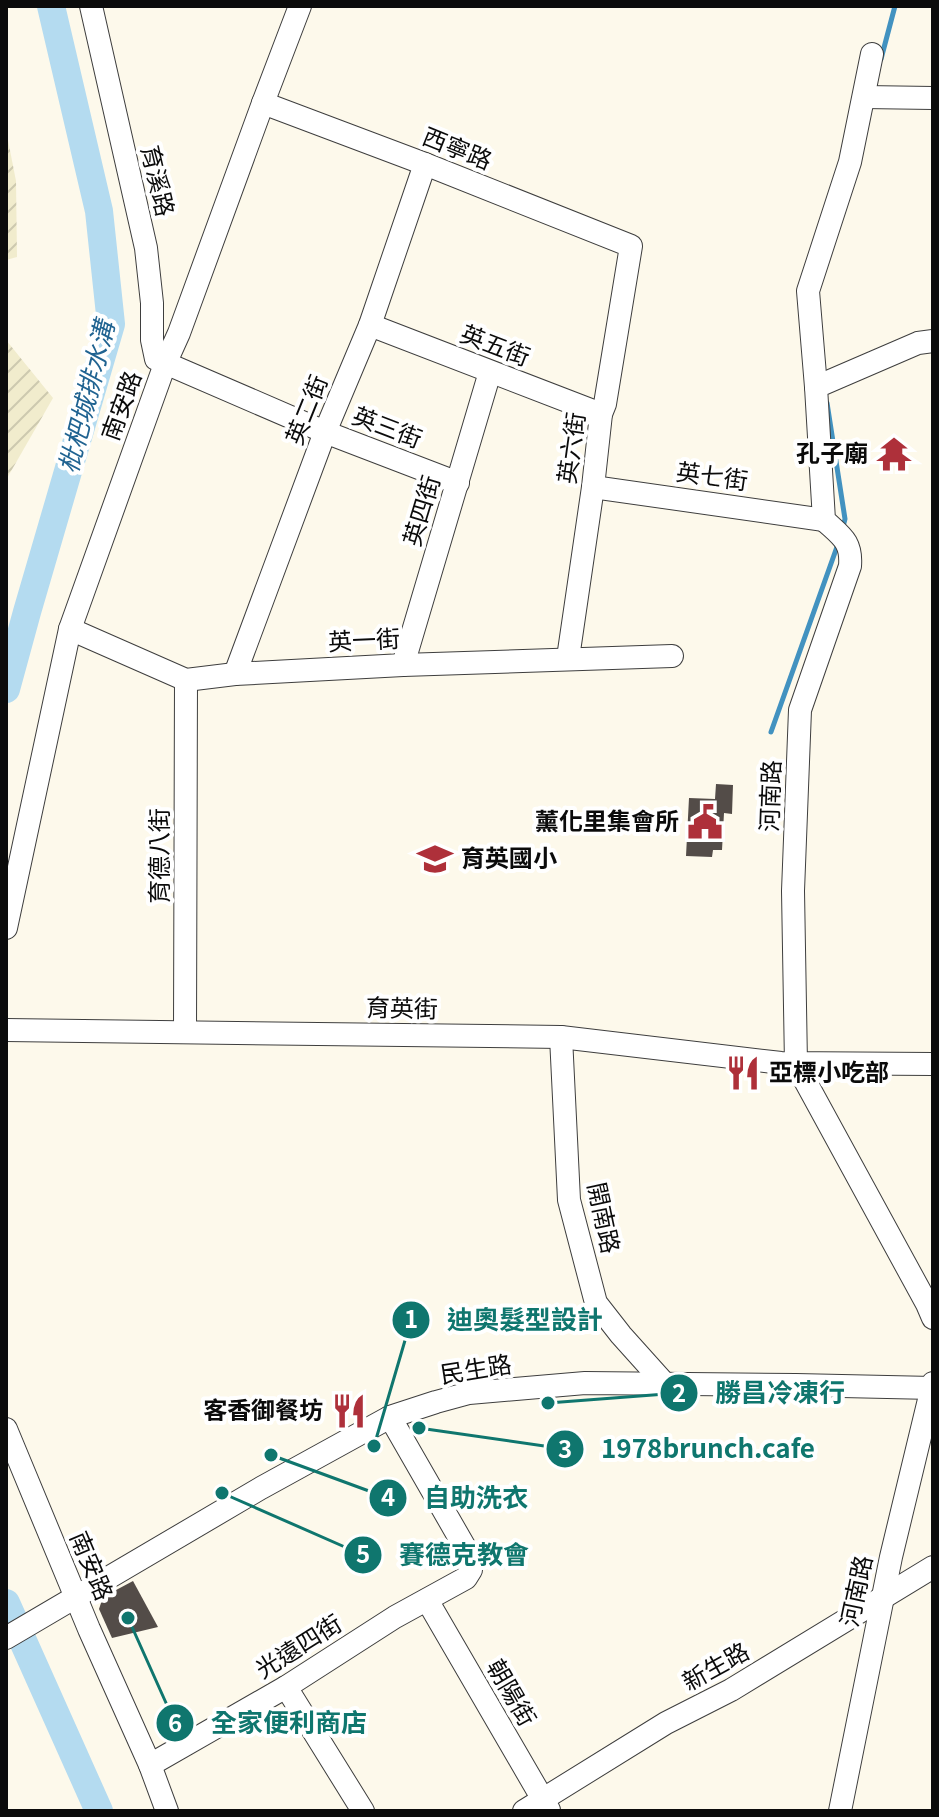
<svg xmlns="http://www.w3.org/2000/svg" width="939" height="1817" font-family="Georgia,'Noto Sans TC',serif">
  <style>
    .farmland { fill: url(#farmland-furrows) }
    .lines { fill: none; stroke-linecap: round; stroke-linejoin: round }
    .stream { stroke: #4292c0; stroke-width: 5 }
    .river { stroke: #b4dbf0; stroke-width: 28 }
    .building { fill: #534c48 }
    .minor-casing { stroke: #3e3e3e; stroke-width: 24 }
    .minor { stroke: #fff; stroke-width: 22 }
    .labels { text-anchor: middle; stroke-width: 8; stroke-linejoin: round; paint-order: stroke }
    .street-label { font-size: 24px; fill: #0b0b0b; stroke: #fff }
    .poi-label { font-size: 24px; font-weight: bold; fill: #0b0b0b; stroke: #fff; text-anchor: end }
    .water-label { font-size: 26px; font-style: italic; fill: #206391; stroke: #fff }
    .leader { fill: none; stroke: #0f766e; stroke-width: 3 }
    .callout-dot { fill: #0f766e; stroke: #fff; stroke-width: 3 }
    .mark-label { font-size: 24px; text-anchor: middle; font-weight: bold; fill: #fff }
    .callout-label { font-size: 26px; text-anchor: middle; font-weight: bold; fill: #0f766e; stroke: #fff; stroke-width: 8; stroke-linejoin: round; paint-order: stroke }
  </style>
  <defs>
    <pattern id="farmland-furrows" width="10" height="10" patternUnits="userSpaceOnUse" patternTransform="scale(2)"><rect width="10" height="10" fill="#f1eccd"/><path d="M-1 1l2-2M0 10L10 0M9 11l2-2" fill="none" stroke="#cdc9af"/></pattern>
  </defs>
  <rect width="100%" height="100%" fill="#fdf9eb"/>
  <g class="farmland">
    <path d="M6,130L16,181L17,257L6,260Z"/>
    <path d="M6,340L53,398L6,480Z"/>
  </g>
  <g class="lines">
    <g class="stream">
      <path d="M881,59L895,6"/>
      <path d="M827,403L845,519L843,527"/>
      <path d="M771,732L838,544"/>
    </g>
    <g class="river">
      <path d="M6,689L27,612L111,324L99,211L51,6"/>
      <path d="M6,1603L99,1811"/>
    </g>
  </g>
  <g class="building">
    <path d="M716,784L733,785L732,814L724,813L722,850H713L712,857L686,856L689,798L715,799Z"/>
    <path d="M133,1581L158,1627L112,1638L99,1609L103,1597Z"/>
  </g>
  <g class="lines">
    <g class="minor-casing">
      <g id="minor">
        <path d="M91,6L146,248L152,303V340L156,359L325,432L458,483"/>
        <path d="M864,97L933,98"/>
        <path d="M263,103L425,164L631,246L605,404L601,414L593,487L568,658"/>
        <path d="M370,325L601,414"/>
        <path d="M933,341L918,343L816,387L824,520C841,536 852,541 850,566L800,710L793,891L796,1064L927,1304L933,1318"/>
        <path d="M816,387L808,291L850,162L872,54"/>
        <path d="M593,487L824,520"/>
        <path d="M70,629L186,680L235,674L403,665L672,656"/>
        <path d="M403,665L490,372"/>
        <path d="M235,674L325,432L370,325L425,164"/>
        <path d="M6,928L70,629L165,364L179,333L263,103L300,6"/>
        <path d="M6,1030L561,1037L781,1063L933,1064"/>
        <path d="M185,1032L186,680"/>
        <path d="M561,1037L569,1200L596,1303L621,1335L665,1384"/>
        <path d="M6,1429L89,1629L150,1765L167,1811"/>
        <path d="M427,1600L549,1810"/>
        <path d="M6,1638L261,1488L390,1417L436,1402L469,1393L585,1383L796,1385L933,1388"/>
        <path d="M286,1687L363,1811"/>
        <path d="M150,1765L286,1687L395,1617L466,1578L471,1570V1558L390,1417"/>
        <path d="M524,1811L666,1723L731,1690L933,1567"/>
        <path d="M840,1811L891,1557L933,1383"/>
      </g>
    </g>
    <use href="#minor" class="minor"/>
  </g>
  <defs>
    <g id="temple-bare" transform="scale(2.76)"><path d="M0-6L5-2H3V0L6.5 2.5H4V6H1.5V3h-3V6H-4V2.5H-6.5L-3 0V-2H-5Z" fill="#ae303a" stroke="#fff" stroke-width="2.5" paint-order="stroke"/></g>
    <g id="civic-bare" transform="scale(2.76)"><path d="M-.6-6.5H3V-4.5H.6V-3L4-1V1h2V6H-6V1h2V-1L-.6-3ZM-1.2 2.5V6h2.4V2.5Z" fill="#ae303a" stroke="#fff" stroke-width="2.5" paint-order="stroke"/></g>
    <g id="school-bare" transform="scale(2.76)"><path d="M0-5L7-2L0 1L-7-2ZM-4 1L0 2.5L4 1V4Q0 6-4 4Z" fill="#ae303a" stroke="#fff" stroke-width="2.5" paint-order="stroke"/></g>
    <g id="restaurant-bare" transform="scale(2.76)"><path d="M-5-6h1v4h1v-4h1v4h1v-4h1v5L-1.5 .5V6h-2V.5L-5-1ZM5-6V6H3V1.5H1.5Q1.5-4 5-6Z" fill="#ae303a" stroke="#fff" stroke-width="2.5" paint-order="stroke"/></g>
  </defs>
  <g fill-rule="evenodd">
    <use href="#temple-bare" x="894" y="454"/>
    <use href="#civic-bare" x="705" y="822"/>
    <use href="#school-bare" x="435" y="859"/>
    <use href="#restaurant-bare" x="743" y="1073"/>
    <use href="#restaurant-bare" x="349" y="1411"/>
  </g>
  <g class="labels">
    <g class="street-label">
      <text transform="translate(457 149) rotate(22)" y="8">西寧路</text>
      <text transform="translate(157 181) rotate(77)" y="8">育溪路</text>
      <text transform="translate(495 346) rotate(21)" y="8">英五街</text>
      <text transform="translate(122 406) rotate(-70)" y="8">南安路</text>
      <text transform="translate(307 410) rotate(-68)" y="8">英二街</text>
      <text transform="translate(387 428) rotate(21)" y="8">英三街</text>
      <text transform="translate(572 448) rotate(-82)" y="8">英六街</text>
      <text transform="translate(712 477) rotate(8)" y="8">英七街</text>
      <text transform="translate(422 511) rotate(-73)" y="8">英四街</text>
      <text transform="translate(364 641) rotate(-3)" y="8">英一街</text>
      <text transform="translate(771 796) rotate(-88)" y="8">河南路</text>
      <text transform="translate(160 856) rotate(-90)" y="8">育德八街</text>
      <text transform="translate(402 1009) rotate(1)" y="8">育英街</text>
      <text transform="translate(603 1218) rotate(78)" y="8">開南路</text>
      <text transform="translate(476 1370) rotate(-9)" y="8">民生路</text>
      <text transform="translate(91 1566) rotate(67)" y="8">南安路</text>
      <text transform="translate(857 1591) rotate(-78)" y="8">河南路</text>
      <text transform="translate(299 1647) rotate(-32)" y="8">光遠四街</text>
      <text transform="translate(716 1667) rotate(-29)" y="8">新生路</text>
      <text transform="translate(511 1693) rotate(60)" y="8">朝陽街</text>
    </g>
    <g class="poi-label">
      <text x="868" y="462">孔子廟</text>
      <text x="679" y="830">薰化里集會所</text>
      <text x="461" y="867" text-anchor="start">育英國小</text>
      <text x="769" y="1081" text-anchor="start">亞標小吃部</text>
      <text x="323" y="1419">客香御餐坊</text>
    </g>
    <g class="water-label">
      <text transform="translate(87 397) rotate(-76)" y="9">枇杷城排水溝</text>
    </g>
  </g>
  <path class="leader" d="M374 1446L411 1320M548 1403L679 1393M419 1428L565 1449M271 1455L388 1498M222 1493L363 1555M128 1618L175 1723"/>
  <g class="callout-dot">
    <circle cx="374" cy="1446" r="8"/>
    <circle cx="548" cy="1403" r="8"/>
    <circle cx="419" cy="1428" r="8"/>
    <circle cx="271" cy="1455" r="8"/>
    <circle cx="222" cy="1493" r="8"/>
    <circle cx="128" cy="1618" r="8"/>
    <circle cx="411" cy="1320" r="20"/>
    <circle cx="679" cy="1393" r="20"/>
    <circle cx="565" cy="1449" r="20"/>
    <circle cx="388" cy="1498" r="20"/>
    <circle cx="363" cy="1555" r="20"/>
    <circle cx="175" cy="1723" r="20"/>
  </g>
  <g class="mark-label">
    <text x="411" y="1328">1</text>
    <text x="679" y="1402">2</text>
    <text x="565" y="1458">3</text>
    <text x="388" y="1506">4</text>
    <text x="363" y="1563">5</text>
    <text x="175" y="1732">6</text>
  </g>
  <g class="callout-label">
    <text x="525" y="1329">迪奧髮型設計</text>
    <text x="780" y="1402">勝昌冷凍行</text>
    <text x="708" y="1458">1978brunch.cafe</text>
    <text x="476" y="1507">自助洗衣</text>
    <text x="464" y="1564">賽德克教會</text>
    <text x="289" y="1732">全家便利商店</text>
  </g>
  <rect width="939" height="1817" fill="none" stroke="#0b0b0b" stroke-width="16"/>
</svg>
